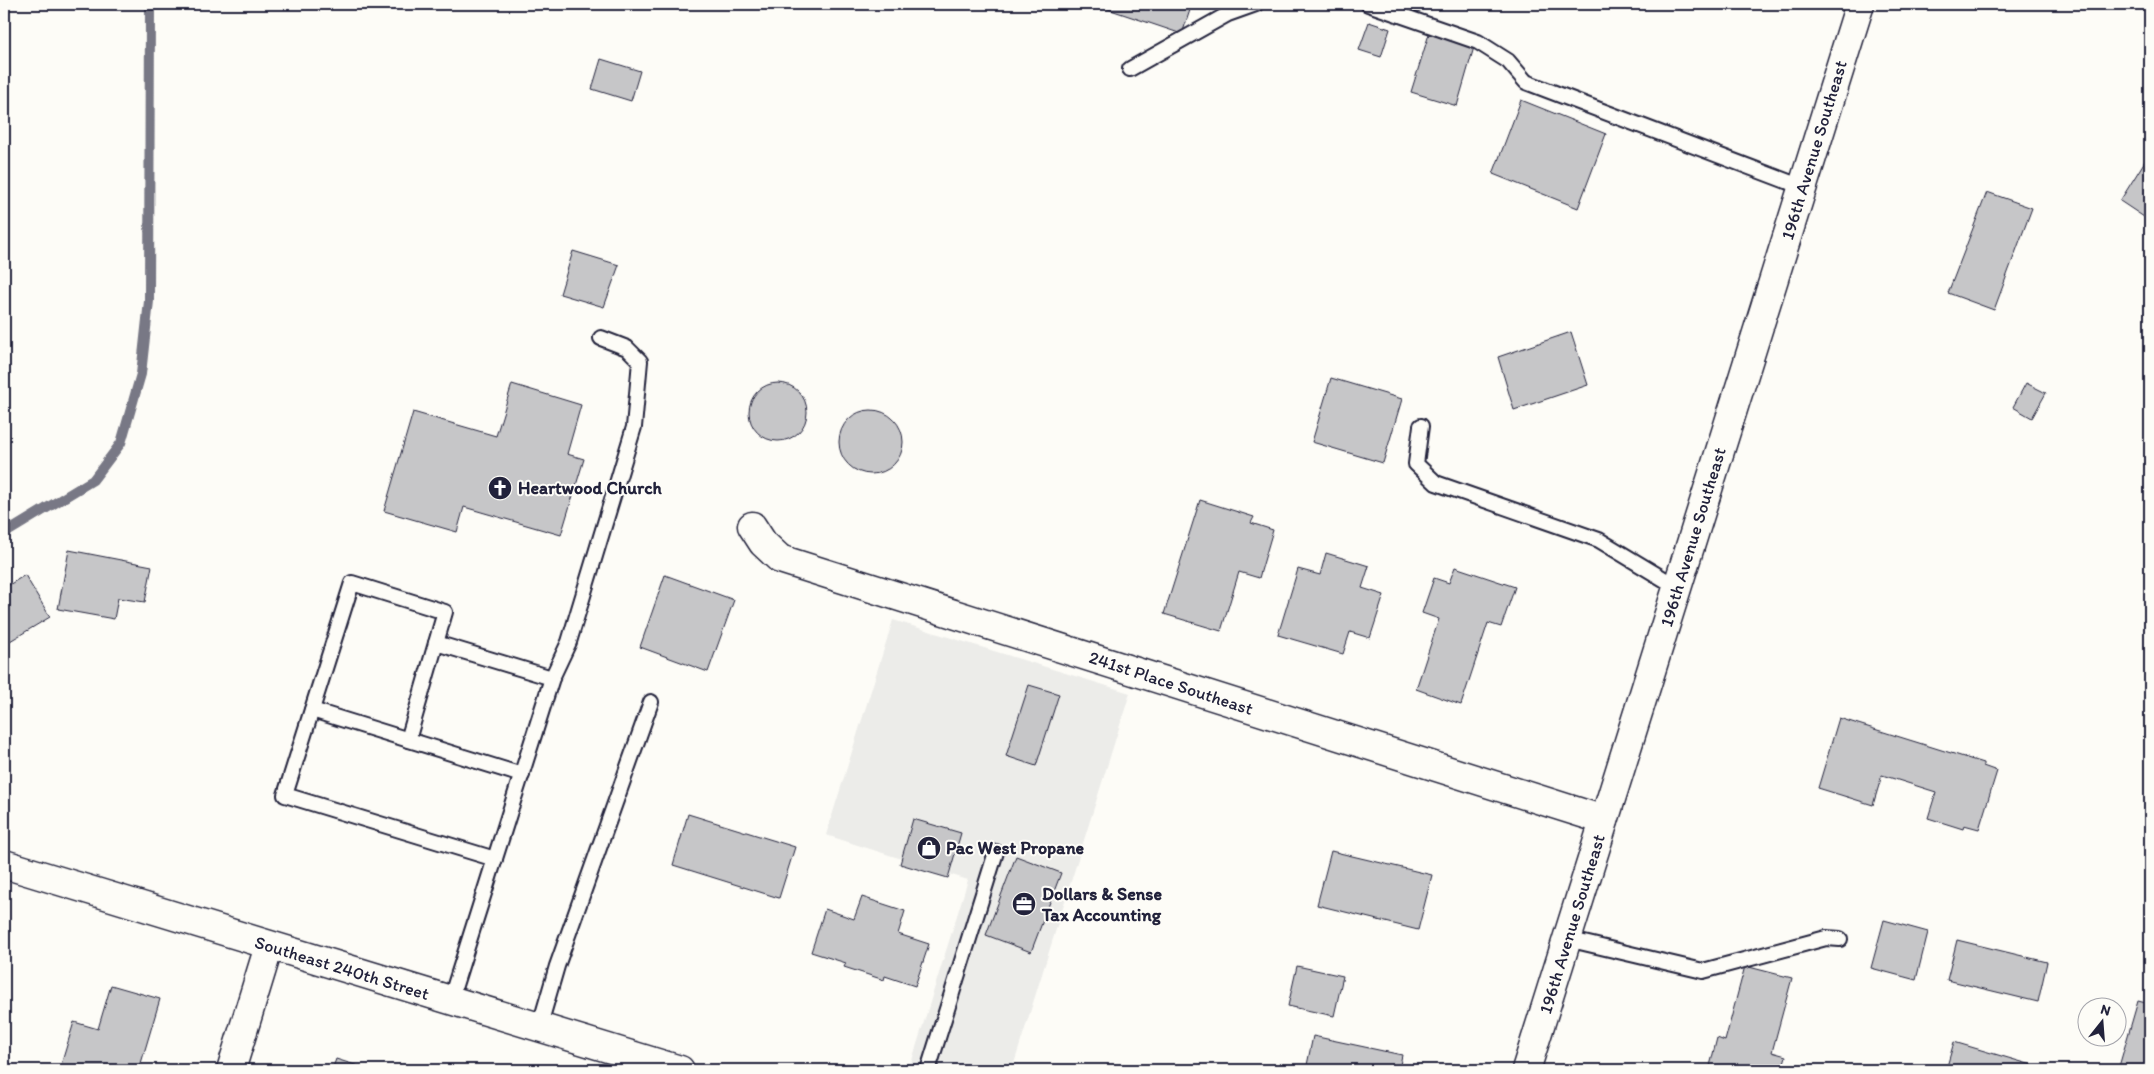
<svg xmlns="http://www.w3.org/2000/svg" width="2154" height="1074" font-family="Itim,sans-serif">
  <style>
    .built { fill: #ecece9 }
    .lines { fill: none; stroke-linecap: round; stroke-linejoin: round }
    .stream { stroke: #787885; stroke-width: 10 }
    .building { fill: #c6c6c8; stroke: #22223b }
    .lane-casing { stroke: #22223b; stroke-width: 18 }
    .street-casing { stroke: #22223b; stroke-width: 31 }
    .secondary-casing { stroke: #22223b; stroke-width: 31 }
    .lane { stroke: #fdfcf7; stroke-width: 14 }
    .street { stroke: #fdfcf7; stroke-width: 28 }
    .secondary { stroke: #fdfcf7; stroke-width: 28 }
    .labels { text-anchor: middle; stroke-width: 4; stroke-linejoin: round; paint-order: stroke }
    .street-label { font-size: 18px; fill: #22223b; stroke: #fdfcf7 }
    .poi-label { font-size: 18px; font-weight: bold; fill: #22223b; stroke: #fdfcf7; text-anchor: start }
  </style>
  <rect width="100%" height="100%" fill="#fdfcf7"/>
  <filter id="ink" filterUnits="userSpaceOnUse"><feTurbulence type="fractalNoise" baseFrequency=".02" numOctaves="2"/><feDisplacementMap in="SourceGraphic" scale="10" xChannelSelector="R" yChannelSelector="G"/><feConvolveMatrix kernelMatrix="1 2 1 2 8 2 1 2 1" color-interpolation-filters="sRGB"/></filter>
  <g filter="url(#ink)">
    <path class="built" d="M893,620L1130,693L1012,1070H909L968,880L826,835Z"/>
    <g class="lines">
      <path class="stream" d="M4,534L93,480L121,443L141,374L149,301L150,4"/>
    </g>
    <g class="building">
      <path d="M1093,4H1192L1182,34Z"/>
      <path d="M1369,22L1390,29L1381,57L1359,50Z"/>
      <path d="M1429,34L1474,47L1457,106L1411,92Z"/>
      <path d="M601,59L640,71L631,101L592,89Z"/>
      <path d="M1521,100L1606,134L1578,208L1493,174Z"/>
      <path d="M2150,153V221L2120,201Z"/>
      <path d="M1987,192L2032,208L1994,310L1948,293Z"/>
      <path d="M573,251L619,265L604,307L560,294Z"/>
      <path d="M1571,332L1588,385L1514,410L1498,357Z"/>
      <path d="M1331,378L1402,399L1383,463L1312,442Z"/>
      <circle cx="778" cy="412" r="29"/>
      <path d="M2026,383L2046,393L2032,418L2013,407Z"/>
      <path d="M512,384L581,405L567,454L584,459L561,535L464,507L457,532L384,511L413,412L496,436Z"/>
      <circle cx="871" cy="442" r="32"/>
      <path d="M1200,500L1254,517L1251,523L1273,530L1259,578L1239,572L1221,631L1164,614Z"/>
      <path d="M69,550L152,566L145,602L118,598L114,619L58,609Z"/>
      <path d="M1326,553L1369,566L1362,588L1384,595L1370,638L1350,632L1343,654L1278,635L1298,569L1320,575Z"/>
      <path d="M1455,567L1515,587L1501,627L1488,623L1461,705L1416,689L1439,619L1422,613L1434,578L1449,583Z"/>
      <path d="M25,575L50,617L10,641L4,631V588Z"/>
      <path d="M665,575L734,600L708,672L640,647Z"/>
      <path d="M1029,685L1059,694L1036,766L1006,756Z"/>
      <path d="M1839,718L1983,763V766L1997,771L1979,829L1964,825L1963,829L1928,818L1936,792L1882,775L1873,805L1818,788Z"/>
      <path d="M688,814L795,847L779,898L673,865Z"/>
      <path d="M913,819L961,833L948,878L900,864Z"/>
      <path d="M1331,851L1432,875L1418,930L1317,905Z"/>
      <path d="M1016,856L1061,873L1031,952L986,935Z"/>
      <path d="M862,897L905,911L898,934L929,944L915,986L885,976L884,980L844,967L846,963L811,952L825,909L854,919Z"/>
      <path d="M1884,920L1928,932L1916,980L1871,968Z"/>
      <path d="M1957,940L2047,962L2038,1002L1947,980Z"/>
      <path d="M1297,966L1343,976L1334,1016L1288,1006Z"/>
      <path d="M1745,966L1792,978L1772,1052L1786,1056L1782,1070H1709L1717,1038L1725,1041Z"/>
      <path d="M111,985L160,999L139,1070H78L61,1065L74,1022L98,1029Z"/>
      <path d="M2138,1001L2150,1004V1070H2118Z"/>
      <path d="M1313,1036L1402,1055L1399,1070H1306Z"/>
      <path d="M1954,1042L2032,1065L2030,1070H1946Z"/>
      <path d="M336,1059L371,1070H332Z"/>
    </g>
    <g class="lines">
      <g class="lane-casing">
        <g id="lane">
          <path d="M1368,4L1478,42L1508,61L1526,82L1802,187"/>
          <path d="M1130,69L1228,14L1256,4"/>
          <path d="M1421,426L1416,464L1436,483L1599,540L1677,587"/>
          <path d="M436,643L445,612L352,583L285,795L495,859"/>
          <path d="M552,678L569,642L634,427L640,361L627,348L601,338"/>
          <path d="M312,710L522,775"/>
          <path d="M408,740L436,643L552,678L450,1001"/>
          <path d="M1567,939L1703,971L1826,938L1840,939"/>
          <path d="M539,1028L557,966L651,702"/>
          <path d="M928,1070L996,852"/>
        </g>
      </g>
      <g class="street-casing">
        <g id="street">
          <path d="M752,526L763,543L780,559L1604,820"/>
          <path d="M231,1070L269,946"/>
          <path d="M1526,1070L1860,4"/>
        </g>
      </g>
      <g class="secondary-casing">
        <path id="secondary" d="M4,864L680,1070"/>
      </g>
      <use href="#lane" class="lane"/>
      <use href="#street" class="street"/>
      <use href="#secondary" class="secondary"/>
    </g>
  </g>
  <defs>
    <g id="church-disc" transform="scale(1.25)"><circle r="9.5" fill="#22223b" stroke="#fdfcf7"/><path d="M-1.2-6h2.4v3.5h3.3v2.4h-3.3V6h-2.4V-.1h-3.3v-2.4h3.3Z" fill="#fff"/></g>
    <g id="shop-disc" transform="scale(1.25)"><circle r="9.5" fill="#22223b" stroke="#fdfcf7"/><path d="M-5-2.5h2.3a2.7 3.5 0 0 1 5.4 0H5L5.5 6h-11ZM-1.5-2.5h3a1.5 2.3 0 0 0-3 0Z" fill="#fff"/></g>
    <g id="office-disc" transform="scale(1.25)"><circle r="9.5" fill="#22223b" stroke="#fdfcf7"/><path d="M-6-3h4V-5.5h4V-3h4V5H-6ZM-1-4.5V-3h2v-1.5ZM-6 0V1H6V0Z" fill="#fff"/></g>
  </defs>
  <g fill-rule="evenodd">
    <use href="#church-disc" x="500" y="488"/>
    <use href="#shop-disc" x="929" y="848"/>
    <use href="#office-disc" x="1024" y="904"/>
  </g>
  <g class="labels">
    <g class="street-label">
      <text transform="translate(1814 150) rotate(-73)" y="6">196th Avenue Southeast</text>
      <text transform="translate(1693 537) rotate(-73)" y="6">196th Avenue Southeast</text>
      <text transform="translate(1171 683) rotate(18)" y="6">241st Place Southeast</text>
      <text transform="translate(1572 924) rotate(-73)" y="6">196th Avenue Southeast</text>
      <text transform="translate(342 968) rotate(17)" y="6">Southeast 240th Street</text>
    </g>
    <g class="poi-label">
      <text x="518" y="494">Heartwood Church</text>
      <text x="946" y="854">Pac West Propane</text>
      <text x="1042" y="900">Dollars &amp; Sense<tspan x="1042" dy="21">Tax Accounting</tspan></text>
    </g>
  </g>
  <rect width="2154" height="1074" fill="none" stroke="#fdfcf7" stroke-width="20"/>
  <rect x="10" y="10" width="2134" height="1054" fill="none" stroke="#22223b" stroke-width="2" filter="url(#ink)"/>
  <g transform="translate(2102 1022) rotate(17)"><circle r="24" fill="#fdfcf7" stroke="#a5a5ac"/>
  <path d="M0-4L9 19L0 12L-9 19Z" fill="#22223b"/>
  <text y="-8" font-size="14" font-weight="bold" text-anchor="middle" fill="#22223b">N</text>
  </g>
</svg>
